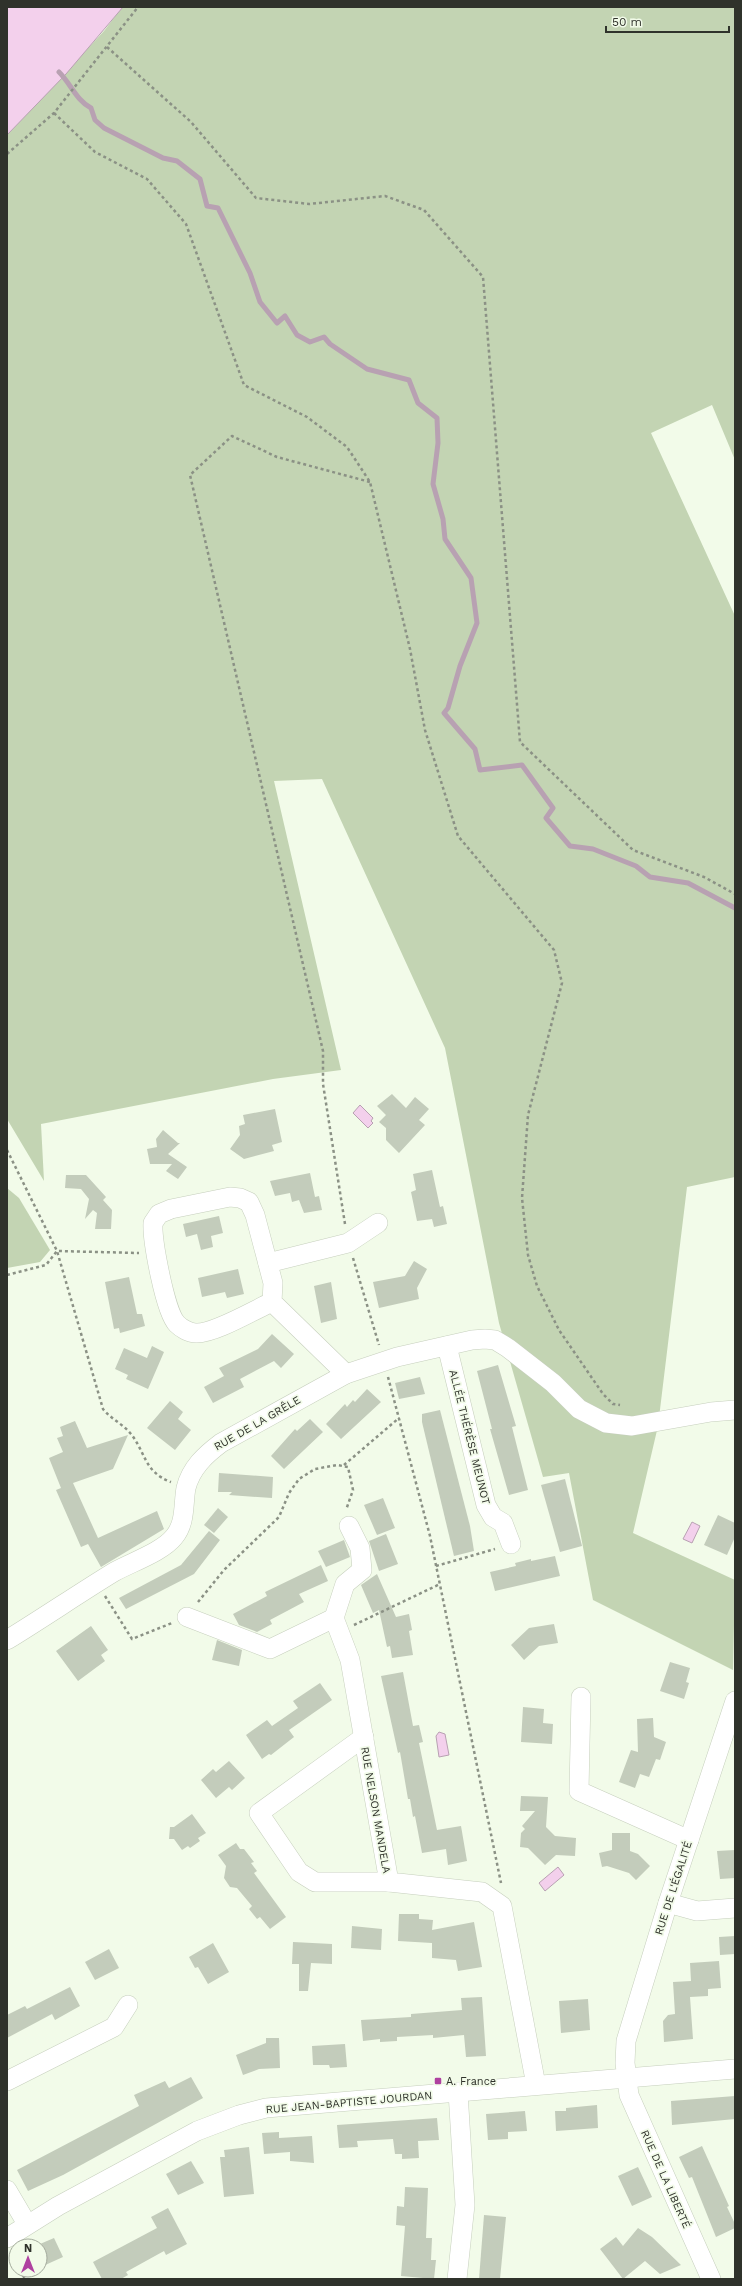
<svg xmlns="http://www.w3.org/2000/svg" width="742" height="2286" font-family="'Work Sans',sans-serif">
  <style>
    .green { fill: #c3d4b3 }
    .water { fill: #f3d0ec; stroke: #b8a1b2 }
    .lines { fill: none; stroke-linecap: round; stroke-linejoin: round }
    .stream { stroke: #b8a1b2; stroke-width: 5 }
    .building { fill: #c3ccbb }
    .street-casing { stroke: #c6cfbd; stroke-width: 20 }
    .path { stroke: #8b9185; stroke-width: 2.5; stroke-dasharray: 3 3; stroke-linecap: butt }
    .street { stroke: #fff; stroke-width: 19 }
    .poi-dot { fill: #af41a0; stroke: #f2fbe9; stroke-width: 1.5 }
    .labels { text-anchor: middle; stroke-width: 3.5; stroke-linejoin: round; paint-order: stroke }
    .street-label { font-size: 11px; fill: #2f322b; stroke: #f2fbe9 }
    .poi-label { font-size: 11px; fill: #2f322b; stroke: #f2fbe9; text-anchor: start }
  </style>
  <rect width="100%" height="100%" fill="#f2fbe9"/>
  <g class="green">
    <path d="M122,7H735V460L712,405L651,433L735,616V1177L687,1187L658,1426L633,1533L735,1580L733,1670L593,1600L569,1473L543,1477L499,1323L445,1048L322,779L274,781L341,1070L273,1079L41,1124L44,1181L7,1119V135L104,31Z"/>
    <path d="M7,1188L19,1198L50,1250L40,1262L7,1268Z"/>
  </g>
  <g class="water">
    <path d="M7,7H123L66,74L7,135Z"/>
    <path d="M360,1105L373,1118L371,1121L373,1123L368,1128L353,1113Z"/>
    <path d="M692,1522L700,1526L692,1543L683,1539Z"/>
    <path d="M439,1732L445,1734L449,1755L439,1757L436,1736Z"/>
    <path d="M558,1867L564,1875L545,1891L539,1883Z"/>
  </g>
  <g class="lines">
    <path class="stream" d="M59,72C71,84 76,100 91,108L95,120L104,128L163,158L177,161L200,179L207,206L218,208L250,273L260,302L277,323L285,316L297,335L310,342L324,337L330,344L367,369L409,380L418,403L437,418L438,443L433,484L443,519L445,539L471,578L477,623L460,666L448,708L444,713L475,749L480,770L522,765L553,808L546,818L570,846L593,849L636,866L650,877L688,883L735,908"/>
  </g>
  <g class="building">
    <path d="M392,1094L406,1108L415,1097L429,1109L419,1120L425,1125L399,1153L386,1140V1128L379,1122L386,1115L377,1106Z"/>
    <path d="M275,1109L282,1142L272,1145L274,1151L244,1159L230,1149L240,1135L239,1126L245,1124L243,1115Z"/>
    <path d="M163,1130L178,1143H180L168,1154L187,1167L178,1179L166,1171L172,1164H150L147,1149L157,1147L156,1139Z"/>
    <path d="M432,1170L440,1207L443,1206L447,1224L434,1227L432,1219L417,1221L411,1192L416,1190L413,1174Z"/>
    <path d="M310,1173L315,1197L319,1196L322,1210L304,1213L299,1200L292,1202L290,1193L275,1196L270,1181Z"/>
    <path d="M66,1175H86L106,1197L103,1200L112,1210L111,1229H95L97,1213L93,1210L85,1219L89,1199L81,1189L65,1188Z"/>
    <path d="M219,1216L223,1233L211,1236L213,1247L201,1250L197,1234L186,1237L183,1224Z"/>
    <path d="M414,1261L427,1269L417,1288L419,1299L379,1308L373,1282L405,1276Z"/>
    <path d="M238,1269L244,1294L227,1298L225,1292L202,1297L198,1278Z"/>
    <path d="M129,1277L137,1314H142L145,1326L120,1333L119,1328L114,1329L105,1282Z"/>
    <path d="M331,1282L337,1319L321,1323L314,1286Z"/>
    <path d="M272,1334L294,1354L281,1368L274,1361L240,1379L244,1387L213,1403L204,1387L224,1376L219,1368L258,1349Z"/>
    <path d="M152,1346L164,1352L148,1389L126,1379L128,1375L115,1369L124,1348L147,1358Z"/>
    <path d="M498,1365L516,1426L512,1427L528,1490L509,1495L490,1429H492L477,1371Z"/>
    <path d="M420,1377L425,1394L399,1399L395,1383Z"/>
    <path d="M367,1389L381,1402L341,1439L326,1424L345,1404L347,1407L353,1400L355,1402Z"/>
    <path d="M170,1401L183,1412L178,1419L191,1430L175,1450L147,1428Z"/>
    <path d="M440,1410L470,1526L474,1551L454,1556L422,1422V1414Z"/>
    <path d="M310,1419L323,1432L284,1469L271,1456L295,1429L297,1431Z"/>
    <path d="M75,1421L87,1448L128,1435L113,1469L73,1483L98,1538L157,1511L164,1529L101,1567L88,1544L81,1547L56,1490L61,1488L49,1458L63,1452L57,1438L63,1436L60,1427Z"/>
    <path d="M219,1473L273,1477L272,1498L229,1495L232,1492H218Z"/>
    <path d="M565,1479L582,1546L560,1552L541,1485Z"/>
    <path d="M383,1498L395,1528L377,1535L364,1505Z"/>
    <path d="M218,1508L228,1517L214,1533L204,1525Z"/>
    <path d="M718,1515L735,1523V1537L727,1555L704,1545Z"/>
    <path d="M209,1531L220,1540L194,1574L126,1609L119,1598L181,1565Z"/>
    <path d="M386,1534L398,1564L379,1571L369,1541Z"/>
    <path d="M344,1540L350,1557L326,1567L318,1551Z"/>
    <path d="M555,1556L560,1576L495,1591L490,1572L516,1566L515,1563L531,1559V1561Z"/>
    <path d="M321,1565L328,1581L299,1594L304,1602L270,1620L272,1624L257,1632L239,1625L233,1614L267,1596L265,1592Z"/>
    <path d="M377,1574L396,1617L409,1614L412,1630L409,1631L413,1655L392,1658L390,1646L387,1647L379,1610L373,1613L361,1585Z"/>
    <path d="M554,1624L558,1643L539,1646L524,1660L511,1645L529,1628Z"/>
    <path d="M91,1626L108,1650L101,1655L105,1661L78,1681L56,1651Z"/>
    <path d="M217,1640L242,1650L239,1666L212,1660Z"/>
    <path d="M670,1662L690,1668L686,1682L689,1683L684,1699L660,1691Z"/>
    <path d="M403,1672L413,1726L419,1725L423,1742L419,1743L437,1830L461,1826L467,1861L448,1865L446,1849L422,1853L415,1816L413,1817L410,1799H408L400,1752L398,1753L381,1676Z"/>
    <path d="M320,1683L332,1700L289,1730L294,1737L271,1755L269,1754L262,1759L246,1735L267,1720L272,1726L298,1708L293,1701Z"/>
    <path d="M523,1707L544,1709L543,1723L553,1724L552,1744L521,1742Z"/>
    <path d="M653,1718L654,1737L666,1742L660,1760L656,1759L649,1777L640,1774L635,1788L619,1782L631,1750L638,1752L637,1719Z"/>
    <path d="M229,1761L245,1778L232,1790L229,1787L216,1798L201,1780L213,1769L216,1772Z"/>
    <path d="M521,1796L548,1797L546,1827L555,1836L576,1838L575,1856L556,1855L545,1865L528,1848L520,1847L521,1833L525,1829L522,1826L535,1811H520Z"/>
    <path d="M192,1814L206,1833L198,1838L200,1841L190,1848L188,1846L182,1850L174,1839H169L170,1827H174Z"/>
    <path d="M612,1833H630V1851L638,1854L650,1866L636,1880L629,1873L607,1866L602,1867L599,1853L612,1850Z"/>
    <path d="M236,1843L240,1849H244L254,1862L251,1863L257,1871L254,1873L286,1917L270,1929L260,1917L257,1919L249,1909L252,1906L237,1888L230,1887L224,1878L226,1866L218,1855Z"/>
    <path d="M735,1850V1878L720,1879L717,1851Z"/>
    <path d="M399,1914H419V1919L433,1920L432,1930L474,1922L482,1967L458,1971L456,1960L432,1958V1943L398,1941Z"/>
    <path d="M352,1926L382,1929L381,1950L351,1948Z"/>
    <path d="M735,1936V1954L720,1955L719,1937Z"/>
    <path d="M293,1942L332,1944V1964L311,1963L308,1991H299V1964H292Z"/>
    <path d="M213,1943L229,1972L208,1984L198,1967L195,1968L189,1957Z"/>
    <path d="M109,1949L119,1968L95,1980L85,1962Z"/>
    <path d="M719,1961L721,1988L708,1989V1996L690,1997L693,2039L664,2042L663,2021L668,2015L675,2014L673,1982L691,1981L690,1963Z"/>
    <path d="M70,1987L80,2006L55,2020L52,2014L7,2038V2015L25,2006L27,2009Z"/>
    <path d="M482,1997L486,2056L466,2057L464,2035L433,2038V2035L397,2037V2041L380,2042V2039L363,2041L361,2020L411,2017V2014L462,2010L461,1998Z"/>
    <path d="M588,1999L590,2030L561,2033L559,2001Z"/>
    <path d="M266,2038H279L280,2068L259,2069L243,2075L236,2055L266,2043Z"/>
    <path d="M345,2044L347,2067L330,2068L329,2065H313L312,2046Z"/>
    <path d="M191,2077L203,2098L63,2175L28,2191L17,2170L139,2106L134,2095L165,2081L169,2088Z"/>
    <path d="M735,2096V2119L672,2125L671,2101Z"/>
    <path d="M597,2105L598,2128L556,2131L555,2111H566V2108Z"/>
    <path d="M525,2111L527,2131L508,2132V2139L488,2140L486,2114Z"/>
    <path d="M437,2118L439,2140L418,2141L419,2158L402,2159V2154H395L393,2139L357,2141L358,2147L339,2148L337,2125Z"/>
    <path d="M279,2132V2138L312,2136L314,2163L290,2161V2152L264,2154L262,2133Z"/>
    <path d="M702,2146L729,2206L727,2207L735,2224V2228L716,2237L692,2177L689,2178L679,2157Z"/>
    <path d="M249,2147L254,2194L224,2197L220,2157H225L224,2150Z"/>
    <path d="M191,2161L204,2183L178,2195L166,2174Z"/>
    <path d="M638,2167L652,2197L632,2206L618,2176Z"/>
    <path d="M405,2187L428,2188L426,2238H432L431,2260H436L434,2279L401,2276L405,2226L396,2225L397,2206L404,2207Z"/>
    <path d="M168,2208L187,2244L166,2255L164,2251L126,2272L128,2275L121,2279H102L93,2262L157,2228L151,2217Z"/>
    <path d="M484,2215L506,2217L500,2279H479Z"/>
    <path d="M638,2228L652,2237L681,2265L660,2274L645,2261L623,2279L600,2249L616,2237L623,2246Z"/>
    <path d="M54,2238L63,2257L43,2266L40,2259V2244Z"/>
  </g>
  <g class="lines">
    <g class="street-casing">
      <g id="street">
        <path d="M268,1263L348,1243L378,1223"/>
        <path d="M272,1302C254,1310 214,1334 196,1333C189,1333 181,1328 177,1324C165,1312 152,1240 153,1223L159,1214L171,1209L230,1197L240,1198L249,1202L255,1215L273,1283L272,1302L346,1374"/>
        <path d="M447,1346L486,1505L493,1517L503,1523L511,1544"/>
        <path d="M349,1526L360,1548L362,1570L345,1584L334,1618L350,1660L389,1882L482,1892L502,1906L536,2085"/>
        <path d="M187,1617L270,1649L334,1618"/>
        <path d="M7,1640C43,1618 78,1594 114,1572C132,1562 162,1552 174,1537C186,1523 183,1504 186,1488C191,1468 205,1455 221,1443L346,1374L397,1357L472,1340L485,1339L495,1340L508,1348L553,1383L579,1409L606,1423L632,1426L711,1412L735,1410"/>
        <path d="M581,1697L579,1791L689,1840"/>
        <path d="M364,1737L259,1813L299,1872L315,1882H389"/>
        <path d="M668,1903L697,1911L735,1908"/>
        <path d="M7,2081L114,2027L128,2005"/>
        <path d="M7,2190L27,2224"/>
        <path d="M7,2238L58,2206L197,2131L239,2115L266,2108L735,2069"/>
        <path d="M457,2279L465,2205L458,2092"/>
        <path d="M711,2279L629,2095L625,2063L626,2041L668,1903L735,1701"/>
      </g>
    </g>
    <g class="path">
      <path d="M107,47L191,122L256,198L309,204L385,196L424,210L483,277L520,742L633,850L704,877L735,894"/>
      <path d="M54,113L95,152L147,179L186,224L244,385L307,417L347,447L370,482L410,649L425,730L458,836L554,950L562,983L528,1115L522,1198L528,1255L537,1286L559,1330L603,1394L613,1404L620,1405"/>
      <path d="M7,154L54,113L138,7"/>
      <path d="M7,1150L57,1251L103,1409C111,1419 123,1424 131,1434C146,1453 144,1472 171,1482"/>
      <path d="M345,1224L323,1084V1051L190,475L232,436L277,457L370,482"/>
      <path d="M353,1258L379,1345"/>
      <path d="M7,1275L46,1265L57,1251L139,1253"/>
      <path d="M388,1377L430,1536L501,1883"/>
      <path d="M344,1465L399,1418"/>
      <path d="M436,1566L495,1549"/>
      <path d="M105,1596L132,1639L172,1623"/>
      <path d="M198,1602L224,1570L279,1517L289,1493L299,1479L315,1469L337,1465L348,1467L353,1490L346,1510"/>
      <path d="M354,1625L440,1584"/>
      <path d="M12,2254L16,2263"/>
      <path d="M20,2270L25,2279"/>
    </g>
    <use href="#street" class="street"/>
  </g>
  <rect class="poi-dot" x="434" y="2077" width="8" height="8" rx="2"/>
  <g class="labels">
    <g class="street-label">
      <text transform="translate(257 1423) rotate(-30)" y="4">RUE DE LA GRÊLE</text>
      <text transform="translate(470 1437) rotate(76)" y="4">ALLÉE THÉRÈSE MEUNOT</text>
      <text transform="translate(376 1810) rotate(80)" y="4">RUE NELSON MANDELA</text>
      <text transform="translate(673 1888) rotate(-72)" y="4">RUE DE L'ÉGALITÉ</text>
      <text transform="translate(349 2102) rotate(-5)" y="4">RUE JEAN-BAPTISTE JOURDAN</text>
      <text transform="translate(666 2179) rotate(66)" y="4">RUE DE LA LIBERTÉ</text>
    </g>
    <g class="poi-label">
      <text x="446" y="2085">A. France</text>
    </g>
  </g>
  <rect width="742" height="2286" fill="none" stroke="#2f322b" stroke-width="16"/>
  <g transform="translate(28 2258)"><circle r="19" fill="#f2fbe9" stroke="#a4ab9d"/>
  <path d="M0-3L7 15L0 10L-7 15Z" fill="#af41a0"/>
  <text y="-6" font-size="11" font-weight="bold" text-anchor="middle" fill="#2f322b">N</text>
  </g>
  <path d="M606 26v6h123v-6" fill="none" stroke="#2f322b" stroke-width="2"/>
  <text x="612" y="26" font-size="12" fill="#2f322b" stroke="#f2fbe9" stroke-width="3" paint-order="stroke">50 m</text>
</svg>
